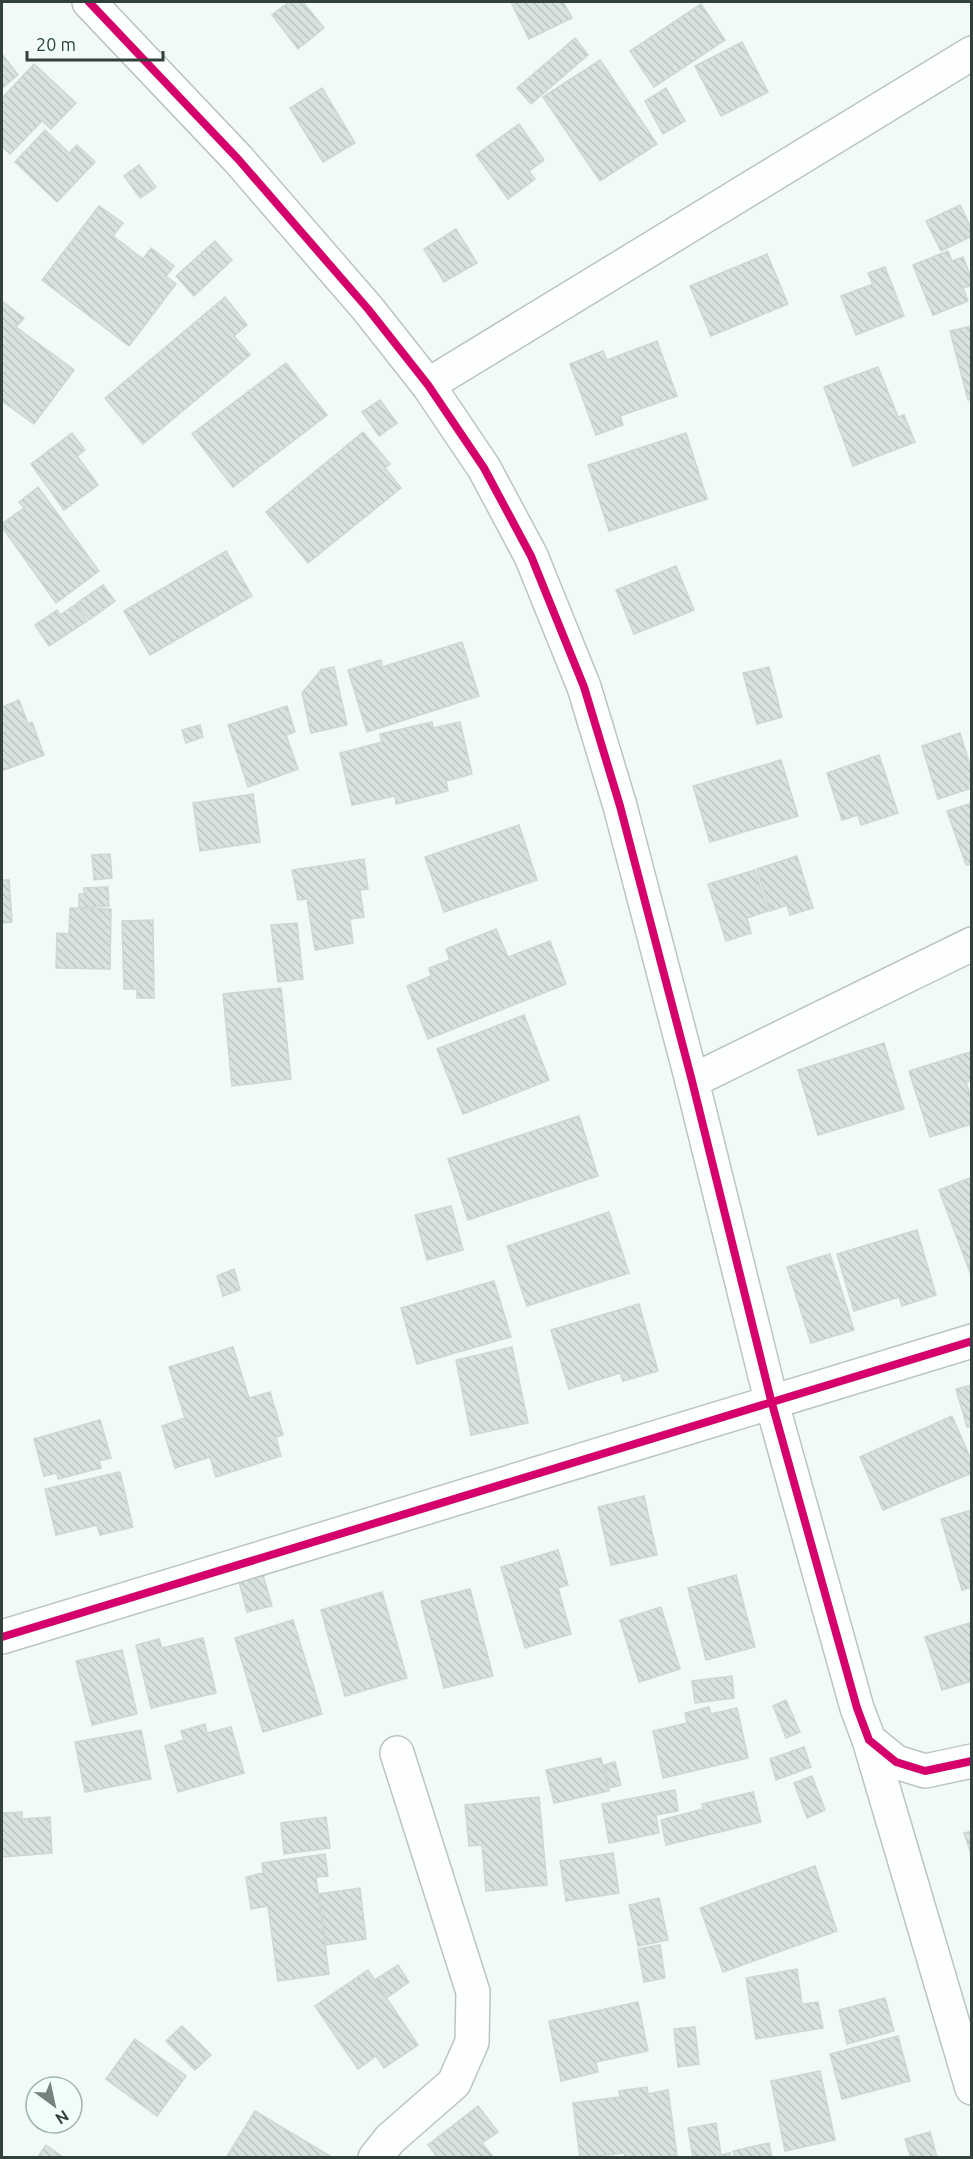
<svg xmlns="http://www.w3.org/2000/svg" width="973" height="2159" font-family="Ubuntu,sans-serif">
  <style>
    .building { fill: url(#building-back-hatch); stroke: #cdd7d3; stroke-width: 1.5 }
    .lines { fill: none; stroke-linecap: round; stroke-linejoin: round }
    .street-casing { stroke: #bac5c1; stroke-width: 36 }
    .street { stroke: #fdfefe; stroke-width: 33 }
    .cycleway-casing { stroke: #effef8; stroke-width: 11 }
    .cycleway { stroke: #d6006c; stroke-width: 8 }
  </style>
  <defs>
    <pattern id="building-back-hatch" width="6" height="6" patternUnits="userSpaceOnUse" patternTransform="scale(1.5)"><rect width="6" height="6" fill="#d8e3df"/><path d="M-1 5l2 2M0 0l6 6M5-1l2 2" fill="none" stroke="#bac4c0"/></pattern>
  </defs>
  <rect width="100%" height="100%" fill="#f2faf7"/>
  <g class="building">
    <path d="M289,2H303L324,28L298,49L272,15Z"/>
    <path d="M511,2H563L572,18L529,39Z"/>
    <path d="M701,4L725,40L654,87L630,51Z"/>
    <path d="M575,38L588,55L531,104L517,88Z"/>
    <path d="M742,42L768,92L721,116L695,66Z"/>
    <path d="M2,54L18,75L2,88Z"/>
    <path d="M600,60L657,144L600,181L543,97Z"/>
    <path d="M34,64L76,103L51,129L42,121L10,154L2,146V98Z"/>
    <path d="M322,88L355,143L323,162L290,108Z"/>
    <path d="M666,88L685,121L663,134L645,101Z"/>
    <path d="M519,124L544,160L529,171L535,179L508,199L476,155Z"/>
    <path d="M45,130L69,153L77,145L95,162L57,202L15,162Z"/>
    <path d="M139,165L156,187L140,198L124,176Z"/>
    <path d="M960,205L972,230V236L941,251L926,221Z"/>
    <path d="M99,206L123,223L113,236L143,259L151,248L174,266L166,276L176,284L129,346L42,280Z"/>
    <path d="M456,229L477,263L444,282L424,249Z"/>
    <path d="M215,241L232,260L194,296L176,276Z"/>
    <path d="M948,251L952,261L963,257L972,280V285L963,288L968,301L933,315L913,265Z"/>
    <path d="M767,254L788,304L711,336L690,286Z"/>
    <path d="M885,267L904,316L856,335L841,296L873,284L868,273Z"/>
    <path d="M225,297L247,325L234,336L250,355L143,444L105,398Z"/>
    <path d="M2,301L24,318L16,327L74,370L34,424L2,401Z"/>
    <path d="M972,326V399L968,400L950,331Z"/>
    <path d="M657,341L677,396L620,416L623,425L596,435L570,364L603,351L607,360Z"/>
    <path d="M286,363L327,415L233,487L192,434Z"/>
    <path d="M878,367L898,417L904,415L915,442L853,466L824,387Z"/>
    <path d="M380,400L397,423L379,436L362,412Z"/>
    <path d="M363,432L390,464L385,468L401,488L308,563L266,512Z"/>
    <path d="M72,433L85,450L77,456L98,485L64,510L31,464Z"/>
    <path d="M686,433L707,499L609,531L588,465Z"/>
    <path d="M38,487L99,571L56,603L2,527V524L24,508L19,502Z"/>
    <path d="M226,551L252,596L150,655L124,611Z"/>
    <path d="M676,566L694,610L634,634L616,590Z"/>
    <path d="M103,585L115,601L89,620L77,603Z"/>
    <path d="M76,604L87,621L49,646L35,625L57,610L60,615Z"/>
    <path d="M462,642L479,696L367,732L348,670L381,660L382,667Z"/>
    <path d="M334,667L347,725L311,733L302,693L321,670Z"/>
    <path d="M769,667L782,717L757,724L743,673Z"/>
    <path d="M19,700L28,724L32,722L44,755L2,771V707Z"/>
    <path d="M287,706L295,732L286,735L298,769L248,787L228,725Z"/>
    <path d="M432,722L433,728L460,722L472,774L446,781L448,791L396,804L395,796L352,805L340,753L382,742L380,734Z"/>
    <path d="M200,725L203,737L186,743L182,730Z"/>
    <path d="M960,733L972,772V788L938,799L922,746Z"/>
    <path d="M879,755L898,813L861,825L858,815L842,820L827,773Z"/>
    <path d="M781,760L798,816L710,842L693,786Z"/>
    <path d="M253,794L260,842L200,851L193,803Z"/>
    <path d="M972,803V864L966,865L947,811Z"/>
    <path d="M519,825L537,880L444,912L425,857Z"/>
    <path d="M110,854L112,878L94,880L92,855Z"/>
    <path d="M797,856L813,908L790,915L787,905L770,911L757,869Z"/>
    <path d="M364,859L368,889L360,890L364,917L350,919L353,943L315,950L307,899L298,900L292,870Z"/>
    <path d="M755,870L768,911L747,918L751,933L726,941L708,884Z"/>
    <path d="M2,880H9L12,922L2,923Z"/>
    <path d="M108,887L109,906L79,908V894H84V888Z"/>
    <path d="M70,908L111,909L110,969L56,968L57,933L69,934Z"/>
    <path d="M153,920L154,998H137V989H124L122,921Z"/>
    <path d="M297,923L303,979L278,982L271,925Z"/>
    <path d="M496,929L508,957L550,941L566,984L428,1039L407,986L431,976L429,968L450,960L446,949Z"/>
    <path d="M281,988L291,1079L232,1086L223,994Z"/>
    <path d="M524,1015L549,1080L463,1114L437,1049Z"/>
    <path d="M884,1043L904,1109L818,1135L798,1070Z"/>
    <path d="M970,1052L972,1080L966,1082L972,1101V1124L930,1137L909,1071Z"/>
    <path d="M579,1116L598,1176L468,1220L448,1159Z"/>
    <path d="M972,1177V1275H971L939,1190Z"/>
    <path d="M451,1206L463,1250L427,1260L415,1215Z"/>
    <path d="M609,1212L629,1273L527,1306L507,1246Z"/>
    <path d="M917,1230L936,1295L902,1306L899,1297L854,1311L837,1254Z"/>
    <path d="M830,1254L854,1330L811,1343L787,1267Z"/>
    <path d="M234,1269L240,1290L223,1296L217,1276Z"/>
    <path d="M494,1281L511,1337L417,1364L401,1308Z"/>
    <path d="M639,1304L658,1371L623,1381L620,1373L569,1389L551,1330Z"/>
    <path d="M233,1347L249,1398L270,1392L283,1435L276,1437L281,1456L216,1477L210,1457L175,1468L162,1426L185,1418L169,1367Z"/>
    <path d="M512,1347L528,1423L471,1435L456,1360Z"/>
    <path d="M972,1385V1426L967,1427L956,1389Z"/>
    <path d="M952,1416L972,1462V1473L883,1510L860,1457Z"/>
    <path d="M100,1420L111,1458L99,1461L101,1468L58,1479L57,1473L44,1476L34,1439Z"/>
    <path d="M120,1472L133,1527L100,1535L97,1525L56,1535L45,1489Z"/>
    <path d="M644,1496L657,1555L611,1565L598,1507Z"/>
    <path d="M972,1510V1587L962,1590L941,1519Z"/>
    <path d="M558,1550L568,1585L558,1588L571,1634L525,1648L501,1567Z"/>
    <path d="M261,1568L272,1606L247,1612L237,1574Z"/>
    <path d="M736,1575L755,1647L706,1660L688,1588Z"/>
    <path d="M470,1589L493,1676L444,1688L421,1601Z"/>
    <path d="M382,1592L407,1678L345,1696L321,1610Z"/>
    <path d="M661,1607L680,1669L639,1682L620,1620Z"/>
    <path d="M293,1620L322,1714L263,1732L235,1638Z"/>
    <path d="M972,1622V1681L942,1690L925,1637Z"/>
    <path d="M203,1638L216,1693L151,1708L136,1645L159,1639L162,1648Z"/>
    <path d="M122,1650L137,1714L92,1725L76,1661Z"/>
    <path d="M732,1676L734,1698L695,1703L692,1681Z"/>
    <path d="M786,1700L800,1732L786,1738L773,1706Z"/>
    <path d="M709,1707L711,1714L737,1708L748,1758L663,1778L653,1731L687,1723L685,1713Z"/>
    <path d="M205,1724L207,1733L231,1727L244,1773L178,1792L165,1746L184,1740L181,1731Z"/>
    <path d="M141,1730L151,1779L85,1792L75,1742Z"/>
    <path d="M804,1747L811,1767L776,1780L770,1759Z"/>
    <path d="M601,1758L609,1791L554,1803L546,1770Z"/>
    <path d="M615,1762L621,1785L609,1788L604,1765Z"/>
    <path d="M812,1776L825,1810L807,1818L794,1783Z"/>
    <path d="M675,1790L678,1811L656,1815L659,1833L609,1843L602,1804Z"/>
    <path d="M753,1792L761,1822L666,1845L661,1820L703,1809L702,1804Z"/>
    <path d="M539,1797L547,1885L486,1891L482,1845L469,1846L465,1805Z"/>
    <path d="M22,1812V1819L50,1817L52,1853L2,1857V1813Z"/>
    <path d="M326,1817L330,1848L284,1854L281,1823Z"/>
    <path d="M972,1831V1857L964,1833Z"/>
    <path d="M613,1853L619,1893L566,1901L560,1861Z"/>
    <path d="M325,1854L328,1876L316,1877L329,1974L278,1981L268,1906L251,1909L246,1877L263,1873L262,1863Z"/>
    <path d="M815,1866L837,1931L723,1972L700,1908Z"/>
    <path d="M360,1888L366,1939L326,1945L319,1894Z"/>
    <path d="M659,1898L668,1940L638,1946L629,1905Z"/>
    <path d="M660,1945L665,1978L644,1982L638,1949Z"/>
    <path d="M398,1965L409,1982L388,1997L376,1979Z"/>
    <path d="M797,1969L802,2004L818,2002L823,2028L756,2039L746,1978Z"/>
    <path d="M368,1970L418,2045L384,2068L376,2056L358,2069L315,2006Z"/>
    <path d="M885,1998L894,2031L847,2044L839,2010Z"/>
    <path d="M638,2002L648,2051L596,2062L598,2072L561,2081L549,2021Z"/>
    <path d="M182,2026L211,2055L195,2070L166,2041Z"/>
    <path d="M695,2027L699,2064L678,2067L674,2029Z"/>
    <path d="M898,2036L910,2081L842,2099L830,2054Z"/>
    <path d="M135,2039L186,2076L157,2116L106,2079Z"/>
    <path d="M820,2071L835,2140L785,2151L771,2081Z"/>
    <path d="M647,2087L648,2094L668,2090L677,2155L656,2158H625L624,2153L580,2158L573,2103L620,2097L619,2091Z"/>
    <path d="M478,2106L498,2132L482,2143L494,2158H438L428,2145Z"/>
    <path d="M255,2111L330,2156L226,2158Z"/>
    <path d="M716,2123L721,2155L730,2153L731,2158H693L688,2128Z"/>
    <path d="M930,2132L937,2158H911L905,2139Z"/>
    <path d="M769,2143L772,2158H735L733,2151Z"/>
    <path d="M46,2145L64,2158H37Z"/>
  </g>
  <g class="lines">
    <g class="street-casing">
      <g id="street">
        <path d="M89,2L238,159L368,309L428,385L484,468L531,556L584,687L620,806L692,1081L771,1400L857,1708L869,1740L896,1762L925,1771L972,1761"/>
        <path d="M428,385L972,53"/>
        <path d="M692,1081L972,944"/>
        <path d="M2,1637L972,1341"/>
        <path d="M869,1740L972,2088"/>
        <path d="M375,2158L390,2139L454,2083L472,2042L473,1992L397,1753"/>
      </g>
    </g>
    <use href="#street" class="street"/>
    <g class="cycleway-casing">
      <g id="cycleway">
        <path d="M89,2L238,159L368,309L428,385L484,468L531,556L584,687L620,806L692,1081L771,1400L857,1708L869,1740L896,1762L925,1771L972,1761"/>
        <path d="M2,1637L972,1341"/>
      </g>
    </g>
    <use href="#cycleway" class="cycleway"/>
  </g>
  <rect width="973" height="2159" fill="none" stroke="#32413b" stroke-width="6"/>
  <g transform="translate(54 2105) rotate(147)"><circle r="28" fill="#effef8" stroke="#a3b2ac" stroke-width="1.5"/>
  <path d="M0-4.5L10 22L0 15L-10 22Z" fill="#75827d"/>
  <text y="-9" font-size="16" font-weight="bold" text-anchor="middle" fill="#32413b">N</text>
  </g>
  <path d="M27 51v9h136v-9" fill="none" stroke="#32413b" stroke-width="3"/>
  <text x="36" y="51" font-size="18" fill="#32413b" stroke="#effef8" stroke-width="4.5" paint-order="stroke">20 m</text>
</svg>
